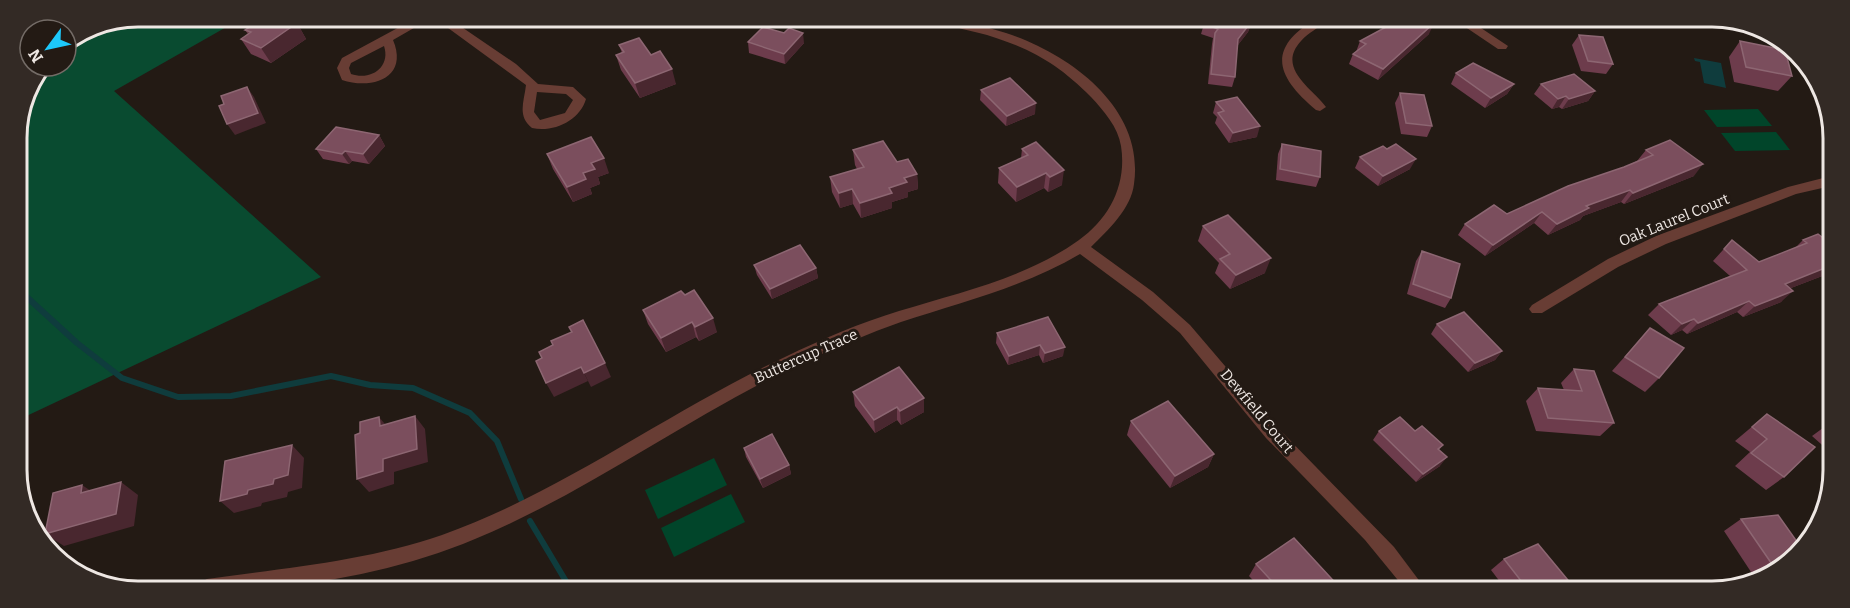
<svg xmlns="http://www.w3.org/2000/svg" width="1850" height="608" font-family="Bitter,serif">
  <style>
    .green { fill: #01452a }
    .forest { fill: #094b30 }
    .water { fill: #0f3c3d }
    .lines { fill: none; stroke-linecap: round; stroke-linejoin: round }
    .stream { stroke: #0f3c3d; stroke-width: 6 }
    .street { fill: #683d34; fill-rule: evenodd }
    .wall { fill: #6d3c4c }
    .shaded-wall { fill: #49272f }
    .building { fill: #7b4e5d; stroke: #8d6672; stroke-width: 1.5 }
    .labels { text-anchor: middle; stroke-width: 6; stroke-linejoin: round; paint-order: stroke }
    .street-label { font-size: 15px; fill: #eee7e3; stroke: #231a14 }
    .rim { fill: none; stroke: #eee7e3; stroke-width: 3 }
  </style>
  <rect width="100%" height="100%" fill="#231a14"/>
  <g class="green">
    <path d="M1758,109L1772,126L1717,127L1704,110Z"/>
    <path d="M1776,132L1790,150L1735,151L1721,133Z"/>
    <path d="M714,458L727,485L658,519L645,490Z"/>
    <path d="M731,494L745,522L674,557L661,528Z"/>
  </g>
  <path class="forest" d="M138,17H244L114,91L321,277L18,420L17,130L26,91L43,66H66V43L92,26Z"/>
  <path class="water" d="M1694,58L1721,63L1726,88L1704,83L1700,62L1695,61Z"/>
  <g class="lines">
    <g class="stream">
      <path d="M18,289L77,343L122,378L178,397L231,396L331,376L370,385L413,388L470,413L497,441L521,499"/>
      <path d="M530,521L570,588"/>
    </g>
    <g class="street">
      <path d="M418,17H433L393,40C409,78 372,90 342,80L337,68L342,58ZM384,46C391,67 371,81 351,74L349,68L351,63Z"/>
      <path d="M433,17H447L516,64L538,84L573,87L586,99C580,120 554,133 532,128C517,116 524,102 526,85ZM537,92L566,94L573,100L565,113L540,120L534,112Z"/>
      <path d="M939,19C961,17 984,27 1006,33C1070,54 1145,108 1134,184C1131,209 1108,230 1091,247L1153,292L1190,325L1278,428L1394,547L1427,591L1406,590L1365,540L1266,438L1180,333L1142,300L1080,254C1024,287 962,302 901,322C870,333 839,346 808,360C693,413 591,491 475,539C411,566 339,581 270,588C246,590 222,588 198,587L201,582L207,579C285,568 367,561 442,535C563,492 669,411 785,357C822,339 860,323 899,311C960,292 1026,278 1079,240C1110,218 1127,184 1121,146C1118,127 1104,111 1091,97C1058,64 1032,49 987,35C972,31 952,28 939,19Z"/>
      <path d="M1314,20H1327C1319,28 1309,32 1301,41C1276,68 1312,88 1326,107L1320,111L1316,110C1278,78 1265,50 1314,20Z"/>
      <path d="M1455,20H1469L1508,46L1506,49H1498Z"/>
      <path d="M1729,21H1743L1800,55L1791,56Z"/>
      <path d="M1831,176V186L1796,194L1666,244L1618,267L1542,313H1532L1529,309L1532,305L1608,259L1656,236L1788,187Z"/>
    </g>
  </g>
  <g class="wall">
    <path d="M536,18H574L570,23L537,20Z"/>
    <path d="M1208,19H1256L1251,24L1248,32L1237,46L1235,77L1232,87L1208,84L1212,44L1213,38L1201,34L1204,24Z"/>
    <path d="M297,23L306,39L271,63L251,54L241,39L248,34L245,30Z"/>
    <path d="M1429,34L1378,80L1349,64L1353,54L1356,52L1360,41Z"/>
    <path d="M1579,35L1613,64L1606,74L1581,71L1572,45Z"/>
    <path d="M1740,41L1792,76L1778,91L1734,82L1729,57Z"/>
    <path d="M748,42L804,43L785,64L749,53Z"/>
    <path d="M619,45L651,55L676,84L640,98L621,70L616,55L622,53Z"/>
    <path d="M1456,73L1514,84L1507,94L1485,108L1451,84Z"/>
    <path d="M1541,84L1595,91L1588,101L1562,109L1559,107L1552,109L1534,94Z"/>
    <path d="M981,90L1035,114L1006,126L980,100Z"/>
    <path d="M1400,93L1432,126L1427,137L1401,134L1395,103Z"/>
    <path d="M1216,102L1257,137L1229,143L1215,123L1217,117L1213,113Z"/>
    <path d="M379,135L385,146L369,164L352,161L349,164L323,159L316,149Z"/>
    <path d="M1282,144L1320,177L1316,187L1276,180L1278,154Z"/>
    <path d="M1022,149L1062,185L1048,192L1044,188L1016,202L998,183L999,168L1021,158Z"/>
    <path d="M853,150L897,162L917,174L918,189L908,192V197L892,202V208L861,218L853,204L840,208L832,192L830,177L857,169L855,165Z"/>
    <path d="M1646,150L1694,176L1624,204L1621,202L1583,216L1580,220L1548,235L1534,223L1485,256L1458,235L1465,224L1507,214L1624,167L1637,161Z"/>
    <path d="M547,154L609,173L598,177L600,184L590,188L592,194L573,202L553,169Z"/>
    <path d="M1360,157L1410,169L1378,186L1355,168Z"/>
    <path d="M1203,226L1265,273L1230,289L1215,273L1219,263L1198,241Z"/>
    <path d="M1732,240L1759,262L1795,248L1803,240L1831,244L1830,273L1791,288L1781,302L1743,317L1737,312L1687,334L1682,330L1671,335L1648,315L1659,304L1730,276L1713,261Z"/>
    <path d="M1422,251L1451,298L1445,308L1407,294L1416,261Z"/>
    <path d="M754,265L816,268L818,278L772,299L757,275Z"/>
    <path d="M685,295L717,332L699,341L696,337L666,352L648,324L643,310Z"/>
    <path d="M1048,317L1063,356L1043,363L1039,355L1008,365L996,343L997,333Z"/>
    <path d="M1437,324L1502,351L1495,360L1468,372L1431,334Z"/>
    <path d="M1650,328L1659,378L1645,392L1612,371Z"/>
    <path d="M1574,369L1614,423L1600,436L1536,431L1526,401L1538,388L1564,390L1561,383Z"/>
    <path d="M853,392L924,412L901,425L897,420L875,433L855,406Z"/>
    <path d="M1767,414L1784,477L1766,490L1735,466L1750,452L1735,441Z"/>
    <path d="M1830,416V452L1812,436L1827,425L1823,421Z"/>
    <path d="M1131,421L1214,454L1208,467L1170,488L1127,435Z"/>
    <path d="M1379,431H1415L1443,445L1439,450L1440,466L1416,482L1373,440Z"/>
    <path d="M744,448L789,465L791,474L763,488L746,457Z"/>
    <path d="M1741,519L1786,566L1755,578L1724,531Z"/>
    <path d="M1504,559L1577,591H1507L1491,570Z"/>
    <path d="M1256,564L1342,590H1262L1249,576Z"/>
  </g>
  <g class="shaded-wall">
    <path d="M568,18H574L570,23Z"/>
    <path d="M1247,19H1256L1251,24L1248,32L1235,49L1238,39L1243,30Z"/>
    <path d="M297,23L306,39L271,63L261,48Z"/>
    <path d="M1434,23L1429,34L1378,80L1383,69Z"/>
    <path d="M803,33L804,43L785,64L784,54Z"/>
    <path d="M672,69L676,84L640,98L635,83Z"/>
    <path d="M1514,84L1507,94L1485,108L1491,98Z"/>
    <path d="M247,87L254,97L266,123L235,135L227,124Z"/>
    <path d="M1595,91L1588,101L1562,109L1569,99Z"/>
    <path d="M1566,96L1559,107L1552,109L1558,99Z"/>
    <path d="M1036,103L1035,114L1006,126L1007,116Z"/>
    <path d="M1260,126L1257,137L1229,143L1233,133Z"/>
    <path d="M379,135L385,146L369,164L363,154Z"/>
    <path d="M345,151L352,161L349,164L342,154Z"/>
    <path d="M604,158L609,173L598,177L600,184L590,188L592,194L573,202L567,187L583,173L591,163Z"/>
    <path d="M1416,159L1410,169L1378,186L1383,176Z"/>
    <path d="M1703,164L1694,176L1624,204L1633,193Z"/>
    <path d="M1064,170L1062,185L1048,192L1050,177Z"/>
    <path d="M1046,173L1044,188L1016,202L1017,187Z"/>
    <path d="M917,174L918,189L908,192V197L892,202V208L861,218L860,203L889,188L904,178Z"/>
    <path d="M852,189L853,204L840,208L839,193Z"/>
    <path d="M1630,190L1621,202L1583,216L1580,220L1548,235L1557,224L1586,206Z"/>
    <path d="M1542,212L1534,223L1485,256L1493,245Z"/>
    <path d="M1271,258L1265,273L1230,289L1236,275Z"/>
    <path d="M1830,266V273L1773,295L1785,284Z"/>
    <path d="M816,268L818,278L772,299L770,289Z"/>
    <path d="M1793,291L1781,302L1743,317L1755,306Z"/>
    <path d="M1749,301L1737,312L1687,334L1698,323Z"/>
    <path d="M713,318L717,332L699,341L695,327Z"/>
    <path d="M1694,319L1682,330L1671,335L1682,324Z"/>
    <path d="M692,322L696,337L666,352L661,338Z"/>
    <path d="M1040,345L1039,355L1008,365L1009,356Z"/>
    <path d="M1065,347L1063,356L1043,363L1045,353Z"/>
    <path d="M1502,351L1495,360L1468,372L1475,363Z"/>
    <path d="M605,363L611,377L591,387L584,373Z"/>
    <path d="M581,367L588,381L554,397L546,383Z"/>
    <path d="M924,398V412L901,425L900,411Z"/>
    <path d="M897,407V420L875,433L874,420Z"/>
    <path d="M415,416L425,429L428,462L394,472V484L369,492L357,479L383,459Z"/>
    <path d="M379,417L390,430L380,426Z"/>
    <path d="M292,445L304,458L302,488L288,492L287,497L262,503L261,506L234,513L220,501L248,490L274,479Z"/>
    <path d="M1214,454L1208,467L1170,488L1175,476Z"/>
    <path d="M1447,457L1440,466L1416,482L1423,474Z"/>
    <path d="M789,465L791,474L763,488L760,479Z"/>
    <path d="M121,482L138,495L134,526L64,546L45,534Z"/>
    <path d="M82,485L100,497L81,493Z"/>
  </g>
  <g class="building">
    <path d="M266,17H281L297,23L261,48L241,39L251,32L245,30Z"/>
    <path d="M1208,19H1247L1246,20L1251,22L1238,39L1235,77L1211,74L1215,33L1218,29L1204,24Z"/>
    <path d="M1399,20H1429L1434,23L1383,69L1353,54L1366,44L1360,41Z"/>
    <path d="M763,27L784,33L789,28L803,33L784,54L748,42Z"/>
    <path d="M1579,35L1603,37L1613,64L1588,61Z"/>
    <path d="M639,38L651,55L660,51L672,69L635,83L616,55L624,52L619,45Z"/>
    <path d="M1740,41L1785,50L1792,76L1746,67Z"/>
    <path d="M1473,63L1514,84L1491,98L1456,73Z"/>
    <path d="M1574,74L1595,91L1569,99L1566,96L1558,99L1541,84Z"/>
    <path d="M1010,78L1036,103L1007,116L981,90Z"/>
    <path d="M247,87L258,113L227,124L219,106L224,104L221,96Z"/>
    <path d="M1400,93L1424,95L1432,126L1406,123Z"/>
    <path d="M1237,97L1260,126L1233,133L1218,113L1224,111L1216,102Z"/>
    <path d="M336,127L379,135L363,154L345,151L342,154L316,149Z"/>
    <path d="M591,137L604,158L591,163L595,169L583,173L586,179L567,187L547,154Z"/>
    <path d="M1670,140L1703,164L1633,193L1630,190L1586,206L1589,208L1557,224L1542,212L1493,245L1465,224L1494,205L1507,214L1568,186L1624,167L1653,155L1646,150Z"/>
    <path d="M883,141L897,162L908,159L917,174L904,178L907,182L889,188L892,193L860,203L852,189L839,193L830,177L864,167L853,150Z"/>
    <path d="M1036,142L1064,170L1050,177L1046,173L1017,187L999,168L1028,155L1022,149Z"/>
    <path d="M1282,144L1321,151L1320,177L1280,169Z"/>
    <path d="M1396,144L1416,159L1383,176L1360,157L1383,146L1387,149Z"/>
    <path d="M1228,215L1271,258L1236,275L1220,259L1230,254L1203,226Z"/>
    <path d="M1818,234L1831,244L1830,266L1785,284L1793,291L1755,306L1749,301L1698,323L1694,319L1682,324L1659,304L1747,270L1724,249L1732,240L1759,262L1807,243L1803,240Z"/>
    <path d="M800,245L816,268L770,289L754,265Z"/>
    <path d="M1422,251L1460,264L1451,298L1413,284Z"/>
    <path d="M694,290L713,318L695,327L692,322L661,338L643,310L681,291L685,295Z"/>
    <path d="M1464,312L1502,351L1475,363L1437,324Z"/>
    <path d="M1048,317L1065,347L1045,353L1040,345L1009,356L997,333Z"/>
    <path d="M583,320L605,363L584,373L581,367L546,383L536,361L542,358L539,352L553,345L551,341L572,332L569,327Z"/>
    <path d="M1650,328L1684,348L1659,378L1625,357Z"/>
    <path d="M899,367L924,398L900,411L897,407L874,420L853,392Z"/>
    <path d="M1574,369L1594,371L1614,423L1548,418L1538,388L1582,391Z"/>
    <path d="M1168,401L1214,454L1175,476L1131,421Z"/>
    <path d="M1767,414L1815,447L1784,477L1751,453L1767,439L1752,427Z"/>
    <path d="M415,416L417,449L383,459V471L357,479L355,435L360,433V422L379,417L380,426Z"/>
    <path d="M1400,417L1415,431L1422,426L1443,445L1438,449L1447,457L1423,474L1379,431Z"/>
    <path d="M772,434L789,465L760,479L744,448Z"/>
    <path d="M292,445L288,475L274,479L273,484L248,490L247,494L220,501L225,461Z"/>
    <path d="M121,482L116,514L45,534L53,493L82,485L81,493Z"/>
    <path d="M1778,515L1800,546L1786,566L1776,570L1741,519Z"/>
    <path d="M1294,538L1342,590H1280L1256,564Z"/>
    <path d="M1538,544L1577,591H1529L1504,559Z"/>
  </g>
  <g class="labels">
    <g class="street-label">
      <text transform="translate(1674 220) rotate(-22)" y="5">Oak Laurel Court</text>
      <text transform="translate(806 356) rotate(-24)" y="5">Buttercup Trace</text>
      <text transform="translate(1257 411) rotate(50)" y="5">Dewfield Court</text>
    </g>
  </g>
  <path d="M0 0H1850V608H0ZM138 27H1712A111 111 0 0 1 1823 138V470A111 111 0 0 1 1712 581H138A111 111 0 0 1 27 470V138A111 111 0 0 1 138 27Z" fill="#332a25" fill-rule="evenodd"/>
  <path class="rim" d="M138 27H1712A111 111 0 0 1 1823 138V470A111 111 0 0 1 1712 581H138A111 111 0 0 1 27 470V138A111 111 0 0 1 138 27Z"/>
  <g transform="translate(48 48) rotate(237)"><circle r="28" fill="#231a14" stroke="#746c67" stroke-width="1.5"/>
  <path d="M0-4.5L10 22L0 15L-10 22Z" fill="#1dc9fc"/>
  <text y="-9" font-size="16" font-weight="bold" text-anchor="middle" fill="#eee7e3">N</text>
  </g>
</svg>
